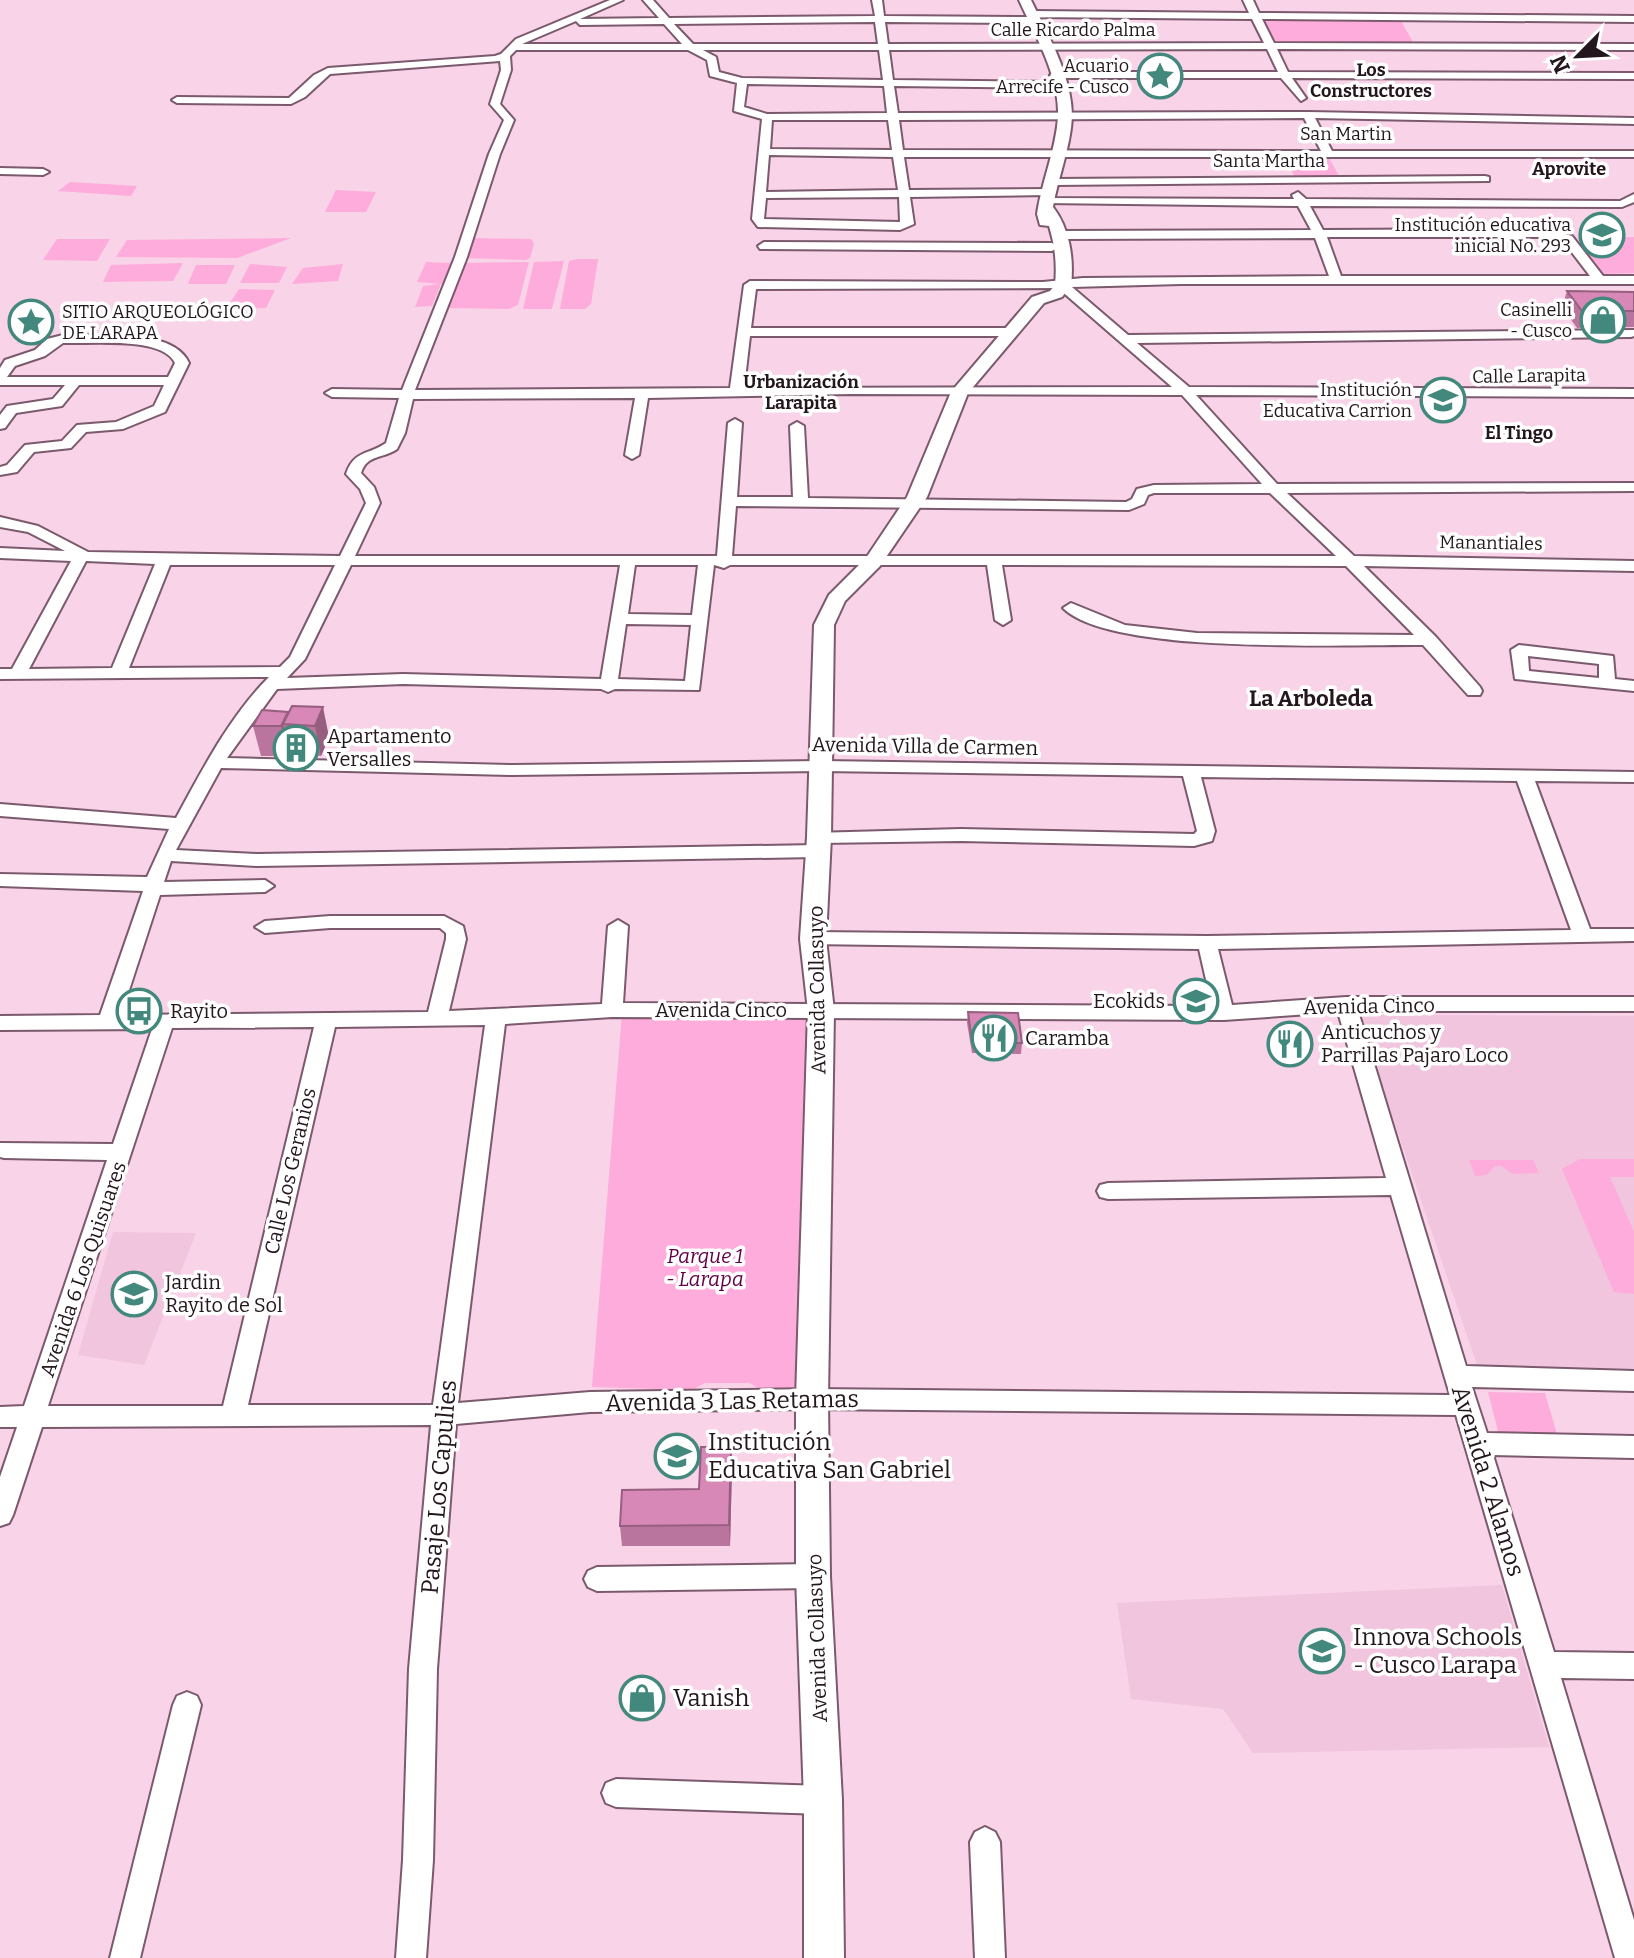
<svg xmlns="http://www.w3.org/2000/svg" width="1634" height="1958" font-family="Bitter,serif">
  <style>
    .built { fill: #f1c5dd }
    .green { fill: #feacdb }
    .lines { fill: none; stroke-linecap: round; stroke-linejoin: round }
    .street-casing { stroke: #7a5a6c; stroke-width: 4 }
    .secondary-casing { stroke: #7a5a6c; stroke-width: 4 }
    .street { fill: #fff; fill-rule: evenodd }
    .secondary { fill: #fff; fill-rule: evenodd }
    .wall { fill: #b9759d }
    .shaded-wall { fill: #965f7f }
    .building { fill: #d788b6; stroke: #965f7f; stroke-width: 2 }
    .labels { text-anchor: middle; stroke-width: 7; stroke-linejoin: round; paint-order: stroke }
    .far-street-label { font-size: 18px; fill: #23161d; stroke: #fff }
    .far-poi-label { font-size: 18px; fill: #23161d; stroke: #fff; text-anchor: end }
    .far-neighbourhood-label { font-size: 18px; font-weight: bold; fill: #23161d; stroke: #fff }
    .poi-label { font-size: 20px; fill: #23161d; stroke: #fff; text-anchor: start }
    .street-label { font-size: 20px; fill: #23161d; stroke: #fff }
    .park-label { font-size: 20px; font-style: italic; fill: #620046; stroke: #fff }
    .neighbourhood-label { font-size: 22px; font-weight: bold; fill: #23161d; stroke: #fff }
    .near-street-label { font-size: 24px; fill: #23161d; stroke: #fff }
    .near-poi-label { font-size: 24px; fill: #23161d; stroke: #fff; text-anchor: start }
  </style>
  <rect width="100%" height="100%" fill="#f9d3e7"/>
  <g class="built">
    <path d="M1358,1015L1634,1016V1371L1478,1368Z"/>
    <path d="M113,1232L196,1233L144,1365L78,1355Z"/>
    <path d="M1502,1585L1549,1747L1253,1753L1223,1709L1131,1699L1117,1603Z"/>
  </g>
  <g class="green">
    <path d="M1262,21H1401L1414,44L1273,43Z"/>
    <path d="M1285,155L1328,156L1339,176H1294Z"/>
    <path d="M70,182L137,186L131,196L58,191Z"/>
    <path d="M336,190L376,192L366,212H325Z"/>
    <path d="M1577,237H1634V273L1598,274Z"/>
    <path d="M291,238L237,258L116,257L127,240Z"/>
    <path d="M471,238L531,239L534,244L530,258L526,260L465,258Z"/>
    <path d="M57,239H110L97,261L43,260Z"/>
    <path d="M577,259H598L591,304L585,309H560L569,261Z"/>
    <path d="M564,261L552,309H523L534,262Z"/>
    <path d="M426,262L451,263L445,284H441L432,306L415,307L423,286L440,284L417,282Z"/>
    <path d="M529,262L518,305L509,309L447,308L463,263Z"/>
    <path d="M183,263L173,281L103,282L111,265Z"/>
    <path d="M250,264L287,267L279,283H240Z"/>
    <path d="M343,264L338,281L292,284L303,268Z"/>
    <path d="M196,265H235L226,284H188Z"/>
    <path d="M239,289L275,290L266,308L226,309Z"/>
    <path d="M622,1014L806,1017L808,1020L798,1387L759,1389L750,1383H705L692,1390L592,1387Z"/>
    <path d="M1580,1159H1634V1177H1610L1634,1232V1294L1614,1292L1562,1169Z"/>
    <path d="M1469,1160H1533L1539,1173L1512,1174L1502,1166H1495L1487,1175L1475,1176Z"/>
    <path d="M1488,1392L1545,1393L1559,1441L1500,1439Z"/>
  </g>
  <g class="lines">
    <g class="street-casing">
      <g id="street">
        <path d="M610,0H623L580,19L659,18L643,0H653L669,18L875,16L872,0H882L884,16L1032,17L1037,20L1032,23L885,22L888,44L1264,43L1252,19L1031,17L1026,14L1031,11L1249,13L1243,0H1253L1259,13L1634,16V22L1262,19L1274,43L1634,44V50L1277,49L1288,72L1634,73V79L1292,78L1306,98L1301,101L1281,78H1055L1050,75L1055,72H1278L1267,49L889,50L893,80L1059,82L1064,85L1059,88L894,86L898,113L1308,112L1634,118V124L1315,118L1332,151H1634V157H904L909,190L1050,189L1056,192L1050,195L910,197L914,224L900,230L758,227L752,219L762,119L734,111L737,83L710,76L707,60L688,50H516L510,56L511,70L500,104L514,120L500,154L467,257L415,390L730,388L744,285L750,281L1043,282L1083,278L1329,276L1315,238L1059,239L1053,235L1059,231L1311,230L1298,206L1043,203L1041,201L1047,198L1294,199L1292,195L1298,192L1306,199L1620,201L1634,194V202L1622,207L1310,206L1323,230L1549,229L1572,236L1603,276H1634V284H1181L1072,287L1128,335L1634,330V336L1631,337L1137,343L1189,387L1634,389V397L1196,395L1277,484L1634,483V491L1287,493L1354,556L1634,561V571L1364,566L1436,637L1480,687L1482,691L1480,695H1468L1423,645C1350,644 1111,656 1063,608L1071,603L1125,625L1197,633L1414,635L1346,566L1002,565L1011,620L1003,625L995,620L987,565H730L724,568L714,565L699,690L615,689L608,692L601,689L403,684L277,689L227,758L513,765L821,761L1634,772V782L1535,781L1590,929H1634V941L1218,949L1232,1005L1346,997H1634V1011H1358L1466,1366L1634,1371V1391L1472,1387L1487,1433L1634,1436V1458L1493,1455L1554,1652L1634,1653V1679L1561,1678L1634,1920V1958H1615L1456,1415L812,1409L590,1412L456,1424L437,1669L433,1860L426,1958H396L403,1860L409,1669L431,1425L42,1427L13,1515L9,1523L0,1526V1477L17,1427H0V1407L24,1406L107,1160L4,1158L0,1157V1143L113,1144L152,1029L0,1030V1016L100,1015L143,891L0,886V874L147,877L169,829L0,816V804L176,818C202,770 230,716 269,677L0,679V669H12L71,561L0,558V548L65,551L28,532L0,527V517L38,526L88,552L340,556L366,503L360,489L346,474C354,450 369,455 386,443L399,398L332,397L325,393L332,389L402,390L455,257L489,154L504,120L490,104L501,70L500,61L330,74L305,97L291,104L177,103L172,100L177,97L289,98L314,75L328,68L495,56L501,54L516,39ZM576,21L580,25L664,24L682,44H522ZM875,22L878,44H693L674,24ZM703,50H879L883,80L742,78L719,72L716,57ZM747,84L884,86L887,113L767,114L744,107ZM1304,118L1321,151L903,150L899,120ZM772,120H888L892,150L770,149ZM769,155L893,157L898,190L766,192ZM899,197L900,222L764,219L766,198ZM1327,237H1548L1564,242L1590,276H1341ZM1058,288L1172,387L744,388L750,336H1008L1014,332L1008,328H751L756,289ZM851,394L1182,395L1262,484L1154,485L1137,489L1132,499L1126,502L808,498L804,426L797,422L790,426L793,497H737L742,423L735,419L728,423L717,556H355L380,503L374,487L361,473C367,454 383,459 397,449L405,433L413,399L635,398L625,455L632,459L639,455L648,398ZM1154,493H1270L1336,556H732L736,506L1129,510L1144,504L1148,495ZM86,561L155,564L112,668L29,669ZM170,565H335L290,657L280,667L129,668ZM351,565H620L601,679L403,674L287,678L305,659ZM635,565H698L692,615L628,614ZM626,624L691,625L685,681L618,679ZM221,768L513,775L821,771L1183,776L1197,831L1194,834L961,829L812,833L810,837L812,841L819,843L961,841L1194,846L1212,841L1215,831L1201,777L1517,781L1571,930L1207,936L813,932L806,934L803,939L806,944L1199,949L1212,1006L623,1003L628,926L618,920L608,926L602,1004L449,1011L466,939L463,926L444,916H330L265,921L255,927L265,933L330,928H440L446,933V939L428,1012L121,1015L160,895L265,892L274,886L265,880L164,882L171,861L257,866L817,857L826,851L817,845L257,854L176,850ZM1338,1012L1386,1178L1108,1183L1100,1185L1097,1191L1100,1197L1108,1199L1391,1195L1450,1395L812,1389L590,1392L458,1403L505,1024L612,1017L1224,1020ZM485,1025L433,1405H248L335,1027ZM314,1027L223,1406H48L172,1028Z"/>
        <path d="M0,168L43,169L49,172L43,175L0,174Z"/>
        <path d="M1485,176L1489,177V181L1053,185L1047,182L1053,179Z"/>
        <path d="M764,242L1052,243L1058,247L1052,251L760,249L758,246Z"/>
        <path d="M63,335C97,336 173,327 189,363L165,412L123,429L86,432L71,448L34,452L17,472L0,475V467L7,465L25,445L62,441L77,425L116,422L154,406L164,385H79L62,406L16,413L5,428L0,429V415L7,406L53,399L65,385H0V368L5,360L35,350L47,339ZM63,343C91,344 163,336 175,363L168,377H7L15,366L45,356Z"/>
        <path d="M1519,645L1613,656L1615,679L1634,681V691L1515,679L1511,650ZM1528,656L1599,664V678L1529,671Z"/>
        <path d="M813,1564L822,1568L826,1576L822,1584L813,1588L597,1591L588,1587L584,1579L588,1571L597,1567Z"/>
        <path d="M187,1692L197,1696L201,1705L140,1958H110L173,1705L177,1696Z"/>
        <path d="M616,1779L823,1786L833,1790L837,1800L833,1810L823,1814L616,1807L606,1803L602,1793L606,1783Z"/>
        <path d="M985,1827L995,1832L1000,1842L1005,1958H975L970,1842L975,1832Z"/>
      </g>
    </g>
    <g class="secondary-casing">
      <path id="secondary" d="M1019,0H1031C1048,35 1072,76 1072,116C1071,146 1058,177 1053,207C1070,229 1074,259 1071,286L1062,297L1044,303L968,393L927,497L880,566L845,601L834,625L831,837L826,939L834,1011L828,1399L830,1576L842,1800L844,1958H804V1800L796,1576V1399L808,1011L800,939L807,837L814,625L829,595L866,558L907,497L951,392L1032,297L1050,291L1055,285C1057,265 1055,245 1049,226L1040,225L1037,214C1041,183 1056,150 1058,117C1060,77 1035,35 1019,0Z"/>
    </g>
    <use href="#street" class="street"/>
    <use href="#secondary" class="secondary"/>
  </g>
  <g class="wall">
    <path d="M1567,291L1634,292V327L1577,328L1562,307Z"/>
    <path d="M292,706L329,737L321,756L290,754V752L288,756H261L253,726L288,712V714Z"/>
    <path d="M968,1012L1022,1043L1021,1054L972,1053L967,1023Z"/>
    <path d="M732,1468L730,1546H622L620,1526L699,1489Z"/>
  </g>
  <g class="shaded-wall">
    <path d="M323,707L329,737L321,756L315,726Z"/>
    <path d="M288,712L291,725L283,724L290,752L288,756L281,726Z"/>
    <path d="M731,1447L732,1468L730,1546L729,1525Z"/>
  </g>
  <g class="building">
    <path d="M1567,291L1634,292V311H1582Z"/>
    <path d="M292,706L323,707L315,726L283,724Z"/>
    <path d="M262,710L288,712L281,726H253Z"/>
    <path d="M968,1012L1018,1013L1022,1043L972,1042Z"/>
    <path d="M701,1447H731L729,1525L620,1526L622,1490L699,1489Z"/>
  </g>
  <defs>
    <g id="sight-ring" transform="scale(2.3)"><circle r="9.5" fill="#fff" stroke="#43887c" stroke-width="1.5"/><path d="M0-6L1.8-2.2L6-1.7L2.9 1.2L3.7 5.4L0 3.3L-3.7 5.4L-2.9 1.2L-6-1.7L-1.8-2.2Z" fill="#43887c"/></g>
    <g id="school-ring" transform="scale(2.3)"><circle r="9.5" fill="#fff" stroke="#43887c" stroke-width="1.5"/><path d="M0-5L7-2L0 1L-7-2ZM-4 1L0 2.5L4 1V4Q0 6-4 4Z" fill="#43887c"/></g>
    <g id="shop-ring" transform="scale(2.3)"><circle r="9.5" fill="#fff" stroke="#43887c" stroke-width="1.5"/><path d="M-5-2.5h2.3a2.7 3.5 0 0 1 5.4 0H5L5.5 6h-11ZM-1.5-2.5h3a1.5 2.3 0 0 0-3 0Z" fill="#43887c"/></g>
    <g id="building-ring" transform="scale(2.3)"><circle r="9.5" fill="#fff" stroke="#43887c" stroke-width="1.5"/><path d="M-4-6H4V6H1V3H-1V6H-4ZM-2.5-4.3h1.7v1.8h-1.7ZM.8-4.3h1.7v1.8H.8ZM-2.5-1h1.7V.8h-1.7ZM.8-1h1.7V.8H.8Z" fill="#43887c"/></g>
    <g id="bus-ring" transform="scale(2.3)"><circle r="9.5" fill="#fff" stroke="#43887c" stroke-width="1.5"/><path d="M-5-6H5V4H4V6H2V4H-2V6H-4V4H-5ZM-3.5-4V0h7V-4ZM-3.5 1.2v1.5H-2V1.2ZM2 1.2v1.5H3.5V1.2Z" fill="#43887c"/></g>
    <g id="restaurant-ring" transform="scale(2.3)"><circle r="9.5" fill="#fff" stroke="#43887c" stroke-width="1.5"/><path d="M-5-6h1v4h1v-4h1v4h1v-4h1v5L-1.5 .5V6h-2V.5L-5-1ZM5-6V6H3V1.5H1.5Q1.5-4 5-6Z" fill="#43887c"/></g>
  </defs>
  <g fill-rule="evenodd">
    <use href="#sight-ring" x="1160" y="76"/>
    <use href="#school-ring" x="1602" y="235"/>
    <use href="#shop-ring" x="1603" y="320"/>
    <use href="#sight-ring" x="31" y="322"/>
    <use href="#school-ring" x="1443" y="400"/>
    <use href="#building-ring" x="296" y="748"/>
    <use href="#school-ring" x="1196" y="1001"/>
    <use href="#bus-ring" x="139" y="1011"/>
    <use href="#restaurant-ring" x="994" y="1038"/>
    <use href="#restaurant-ring" x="1290" y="1044"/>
    <use href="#school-ring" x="134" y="1294"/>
    <use href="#school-ring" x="677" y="1456"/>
    <use href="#school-ring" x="1322" y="1651"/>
    <use href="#shop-ring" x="642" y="1698"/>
  </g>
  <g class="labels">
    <g class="far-street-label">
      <text x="1073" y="36">Calle Ricardo Palma</text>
      <text x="1346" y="140">San Martin</text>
      <text x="1269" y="167">Santa Martha</text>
      <text transform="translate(1529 376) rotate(-1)" y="6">Calle Larapita</text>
      <text transform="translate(1491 543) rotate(1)" y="6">Manantiales</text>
    </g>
    <g class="far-poi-label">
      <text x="1129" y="72">Acuario<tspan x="1129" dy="21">Arrecife - Cusco</tspan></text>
      <text x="1571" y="231">Institución educativa<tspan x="1571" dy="21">inicial No. 293</tspan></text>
      <text x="1572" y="316">Casinelli<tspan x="1572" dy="21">- Cusco</tspan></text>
      <text x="62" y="318" text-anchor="start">SITIO ARQUEOLÓGICO<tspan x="62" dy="21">DE LARAPA</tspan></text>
      <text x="1412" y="396">Institución<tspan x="1412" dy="21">Educativa Carrion</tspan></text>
    </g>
    <g class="far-neighbourhood-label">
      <text x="1371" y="76">Los<tspan x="1371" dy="21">Constructores</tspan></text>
      <text x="1569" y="175">Aprovite</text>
      <text x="801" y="388">Urbanización<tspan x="801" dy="21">Larapita</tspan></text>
      <text x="1519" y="439">El Tingo</text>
    </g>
    <g class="poi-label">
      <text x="327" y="743">Apartamento<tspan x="327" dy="23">Versalles</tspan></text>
      <text x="1165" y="1008" text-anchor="end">Ecokids</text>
      <text x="170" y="1018">Rayito</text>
      <text x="1321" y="1039">Anticuchos y<tspan x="1321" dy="23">Parrillas Pajaro Loco</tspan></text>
      <text x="1025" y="1045">Caramba</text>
      <text x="165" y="1289">Jardin<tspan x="165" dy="23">Rayito de Sol</tspan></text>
    </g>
    <g class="street-label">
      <text transform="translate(925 746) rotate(1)" y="7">Avenida Villa de Carmen</text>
      <text transform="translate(817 990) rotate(-91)" y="7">Avenida Collasuyo</text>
      <text transform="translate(1369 1006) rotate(-1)" y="7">Avenida Cinco</text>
      <text x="721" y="1017">Avenida Cinco</text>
      <text transform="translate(290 1171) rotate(-77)" y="7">Calle Los Geranios</text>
      <text transform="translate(83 1269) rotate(-71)" y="7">Avenida 6 Los Quisuares</text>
      <text transform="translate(817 1638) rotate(-92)" y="7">Avenida Collasuyo</text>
    </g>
    <g class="park-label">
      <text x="705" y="1263">Parque 1<tspan x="705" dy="23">- Larapa</tspan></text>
    </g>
    <g class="neighbourhood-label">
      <text x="1311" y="706">La Arboleda</text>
    </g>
    <g class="near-street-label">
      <text transform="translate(732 1401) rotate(-1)" y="8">Avenida 3 Las Retamas</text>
      <text transform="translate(1488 1481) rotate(73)" y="8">Avenida 2 Alamos</text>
      <text transform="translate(439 1487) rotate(-85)" y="8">Pasaje Los Capulies</text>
    </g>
    <g class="near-poi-label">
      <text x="708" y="1450">Institución<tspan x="708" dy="28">Educativa San Gabriel</tspan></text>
      <text x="1353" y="1645">Innova Schools<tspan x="1353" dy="28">- Cusco Larapa</tspan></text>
      <text x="673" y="1706">Vanish</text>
    </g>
  </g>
  <g transform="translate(1578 56) rotate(246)" stroke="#ffffff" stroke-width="6" paint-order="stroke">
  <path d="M0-6L14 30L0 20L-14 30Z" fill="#23161d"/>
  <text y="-12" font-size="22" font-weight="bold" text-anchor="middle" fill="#23161d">N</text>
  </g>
</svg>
